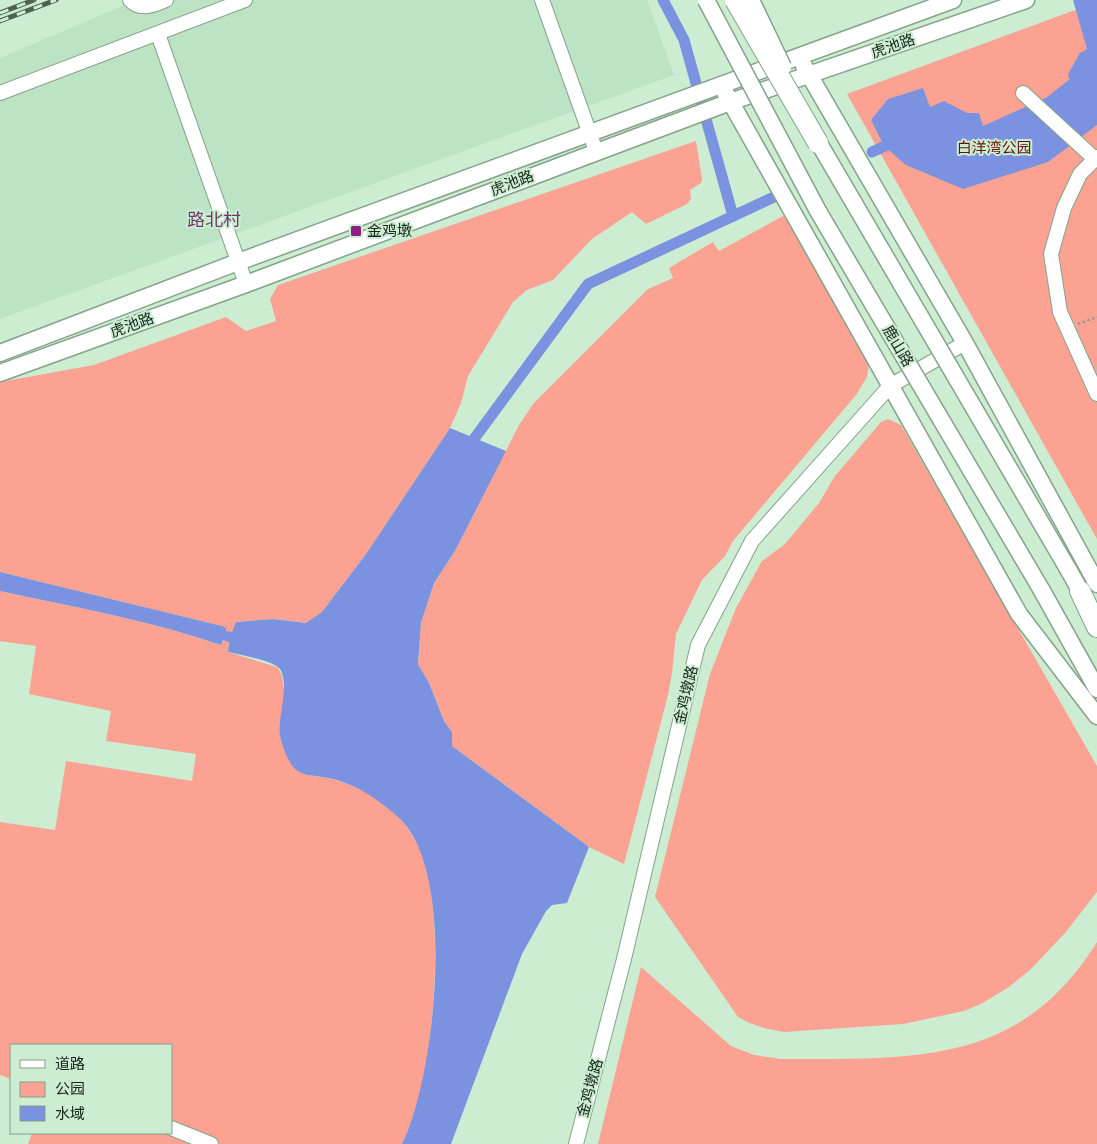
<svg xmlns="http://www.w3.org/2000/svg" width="1097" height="1144" font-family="Rubik,'Noto Sans SC',sans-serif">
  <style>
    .built { fill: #bce4c4 }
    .green { fill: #fca292 }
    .water { fill: #7b92e1 }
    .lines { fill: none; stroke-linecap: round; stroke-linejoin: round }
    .canal { stroke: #7b92e1; stroke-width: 11 }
    .minor-casing { stroke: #84a38a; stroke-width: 16 }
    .major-casing { stroke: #84a38a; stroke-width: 19 }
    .highway-casing { stroke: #84a38a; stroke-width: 22 }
    .path { stroke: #809985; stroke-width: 2; stroke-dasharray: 2.5 2.5; stroke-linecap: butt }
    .minor { stroke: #fff; stroke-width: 14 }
    .major { stroke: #fff; stroke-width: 16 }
    .highway { stroke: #fff; stroke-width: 20 }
    .rail-casing { stroke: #4e6152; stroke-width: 5 }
    .rail { stroke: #ccedd2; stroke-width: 3; stroke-dasharray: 9; stroke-linecap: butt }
    .major-bridge-casing { stroke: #84a38a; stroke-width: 19; stroke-linecap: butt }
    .highway-bridge-casing { stroke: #84a38a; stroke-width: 22; stroke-linecap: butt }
    .major-bridge { stroke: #fff; stroke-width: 16 }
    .highway-bridge { stroke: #fff; stroke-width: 20 }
    .poi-dot { fill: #8b2085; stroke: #ccedd2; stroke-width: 2 }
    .labels { text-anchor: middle; stroke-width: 4; stroke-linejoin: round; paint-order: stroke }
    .street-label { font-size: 15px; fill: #18251b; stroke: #ccedd2 }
    .park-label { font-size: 15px; fill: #681309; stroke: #ccedd2 }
    .poi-label { font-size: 15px; fill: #18251b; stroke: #ccedd2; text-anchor: start }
    .quarter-label { font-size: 18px; fill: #6e3a6a; stroke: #ccedd2 }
  </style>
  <rect width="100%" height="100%" fill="#ccedd2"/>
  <path class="built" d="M136,0H647L674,75L0,319V58Z"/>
  <g class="green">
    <path d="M1097,2V539L847,94Z"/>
    <path d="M696,141L702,179L701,183L690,190L691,199L687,204L646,224L632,212L592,239L553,280L527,290L513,302L468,376L461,403L450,428L366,554L322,612L307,623L273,619L236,622L232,633L225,631L222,626L0,572V382L94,365L226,317L246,331L276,321L270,299L278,285Z"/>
    <path d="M785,215L869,361L867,377L856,395L733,541L725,556L702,580L676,634L672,673L668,695L624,864L589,847L452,746V732L444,721L429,683L418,664L421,623L434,583L455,551L519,425L533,404L648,289L673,278L669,268L713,242L719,251Z"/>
    <path d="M888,419L901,425L1097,766V892L1065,933L1031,969L1009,987L981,1004L964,1011L903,1024L784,1032C767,1029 753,1026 738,1017L655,897L710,674L736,608L762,561L785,544L819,503L835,476L881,422Z"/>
    <path d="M0,591C74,607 149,620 221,645L223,640L229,641L228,652L277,667L282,675L293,766C304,778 318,775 332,779C356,785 383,800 400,818C411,831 421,848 426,864C444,935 435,1079 402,1144H28L32,1133H171V1045H11V1079L0,1075V822L55,830L66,761L192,781L196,754L106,741L111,711L29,694L36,646L0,641Z"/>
    <path d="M1097,942V1144H598L641,967L731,1046L754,1055L781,1059C911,1058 1019,1068 1097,942Z"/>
  </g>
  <g class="water">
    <path d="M1073,0H1097V125L1048,162L963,189L906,165L884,146L871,120L888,99L923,88L930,107L944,101L967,113H979L983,126L1043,99L1073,91L1068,74L1080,53L1087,49Z"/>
    <path d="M450,428L506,451L455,551L434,583L421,623L418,664L429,683L444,721L452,732V746L589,847L567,903L552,905L546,911L522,954L451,1144H402C435,1079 459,868 397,816C377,799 355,783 328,778C316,775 302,777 293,767C287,758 282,746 280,735C277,719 291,681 279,668C270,660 241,655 228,652L229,642L223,640L221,645C149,620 74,607 0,591V572L222,626L226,628V631L232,632L236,622L273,619L306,623L322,612L366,554Z"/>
  </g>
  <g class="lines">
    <g class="canal">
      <path d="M663,0L684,40L733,216"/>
      <path d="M1047,104L1097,65"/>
      <path d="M872,152L898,140"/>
      <path d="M468,451L474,439L588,284L774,197"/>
    </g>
    <g class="minor-casing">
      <g id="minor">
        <path d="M130,0C140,11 155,5 166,0"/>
        <path d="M542,0L596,151"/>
        <path d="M158,34L246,284"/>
        <path d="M0,93L245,0"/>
        <path d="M1023,93L1095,159"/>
        <path d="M1097,157L1080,174L1064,208L1051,254L1060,312L1097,394"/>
        <path d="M171,1128L211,1144"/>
        <path d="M576,1144L624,959L698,645L752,541L890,386L965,343"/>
      </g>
    </g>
    <g class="major-casing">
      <g id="major">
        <path d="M804,66L965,343L1097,584"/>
        <path d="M725,92L1019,614L1097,716"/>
        <path d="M0,353L238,262L953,0"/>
        <path d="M0,373L246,284L730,102L1026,0"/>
        <path d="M1068,569L1086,601"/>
        <path d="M1041,589L1097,689"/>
      </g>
    </g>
    <g class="highway-casing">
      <path id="highway" d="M1080,591L1097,627"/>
    </g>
    <path class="path" d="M1078,324L1097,317"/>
    <use href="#minor" class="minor"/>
    <use href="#major" class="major"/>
    <use href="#highway" class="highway"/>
    <g class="rail-casing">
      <g id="rail">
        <path d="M0,13L34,0"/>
        <path d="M0,21L56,0"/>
      </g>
    </g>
    <use href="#rail" class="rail"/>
    <g class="major-bridge-casing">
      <g id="major-bridge">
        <path d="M706,0L818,211L1041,589"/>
        <path d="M751,0L783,67"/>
        <path d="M813,133L1068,569"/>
      </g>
    </g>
    <g class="highway-bridge-casing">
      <path id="highway-bridge" d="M735,0L818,143"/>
    </g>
    <use href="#major-bridge" class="major-bridge"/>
    <use href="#highway-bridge" class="highway-bridge"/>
  </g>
  <rect class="poi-dot" x="350" y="225" width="12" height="12" rx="2.5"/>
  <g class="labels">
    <g class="street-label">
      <text transform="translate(893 46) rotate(-19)" y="5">虎池路</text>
      <text transform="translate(512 183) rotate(-21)" y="5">虎池路</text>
      <text transform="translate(132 325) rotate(-20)" y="5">虎池路</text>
      <text transform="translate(898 346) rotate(59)" y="5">鹿山路</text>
      <text transform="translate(686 695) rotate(-77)" y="5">金鸡墩路</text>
      <text transform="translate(590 1088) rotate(-75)" y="5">金鸡墩路</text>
    </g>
    <g class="park-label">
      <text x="994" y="153">白洋湾公园</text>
    </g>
    <g class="poi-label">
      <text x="367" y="236">金鸡墩</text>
    </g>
    <g class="quarter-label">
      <text x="214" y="226">路北村</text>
    </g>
  </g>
  <rect x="10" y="1044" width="162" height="90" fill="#ccedd2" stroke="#849d89"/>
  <rect x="20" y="1060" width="25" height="8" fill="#ffffff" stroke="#849d89"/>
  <text x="55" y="1069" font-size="15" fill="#18251b">道路</text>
  <rect x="20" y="1082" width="25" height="15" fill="#fca292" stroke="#849d89"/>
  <text x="55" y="1094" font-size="15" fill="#18251b">公园</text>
  <rect x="20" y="1106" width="25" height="15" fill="#7b92e1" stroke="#849d89"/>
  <text x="55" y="1119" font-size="15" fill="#18251b">水域</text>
</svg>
